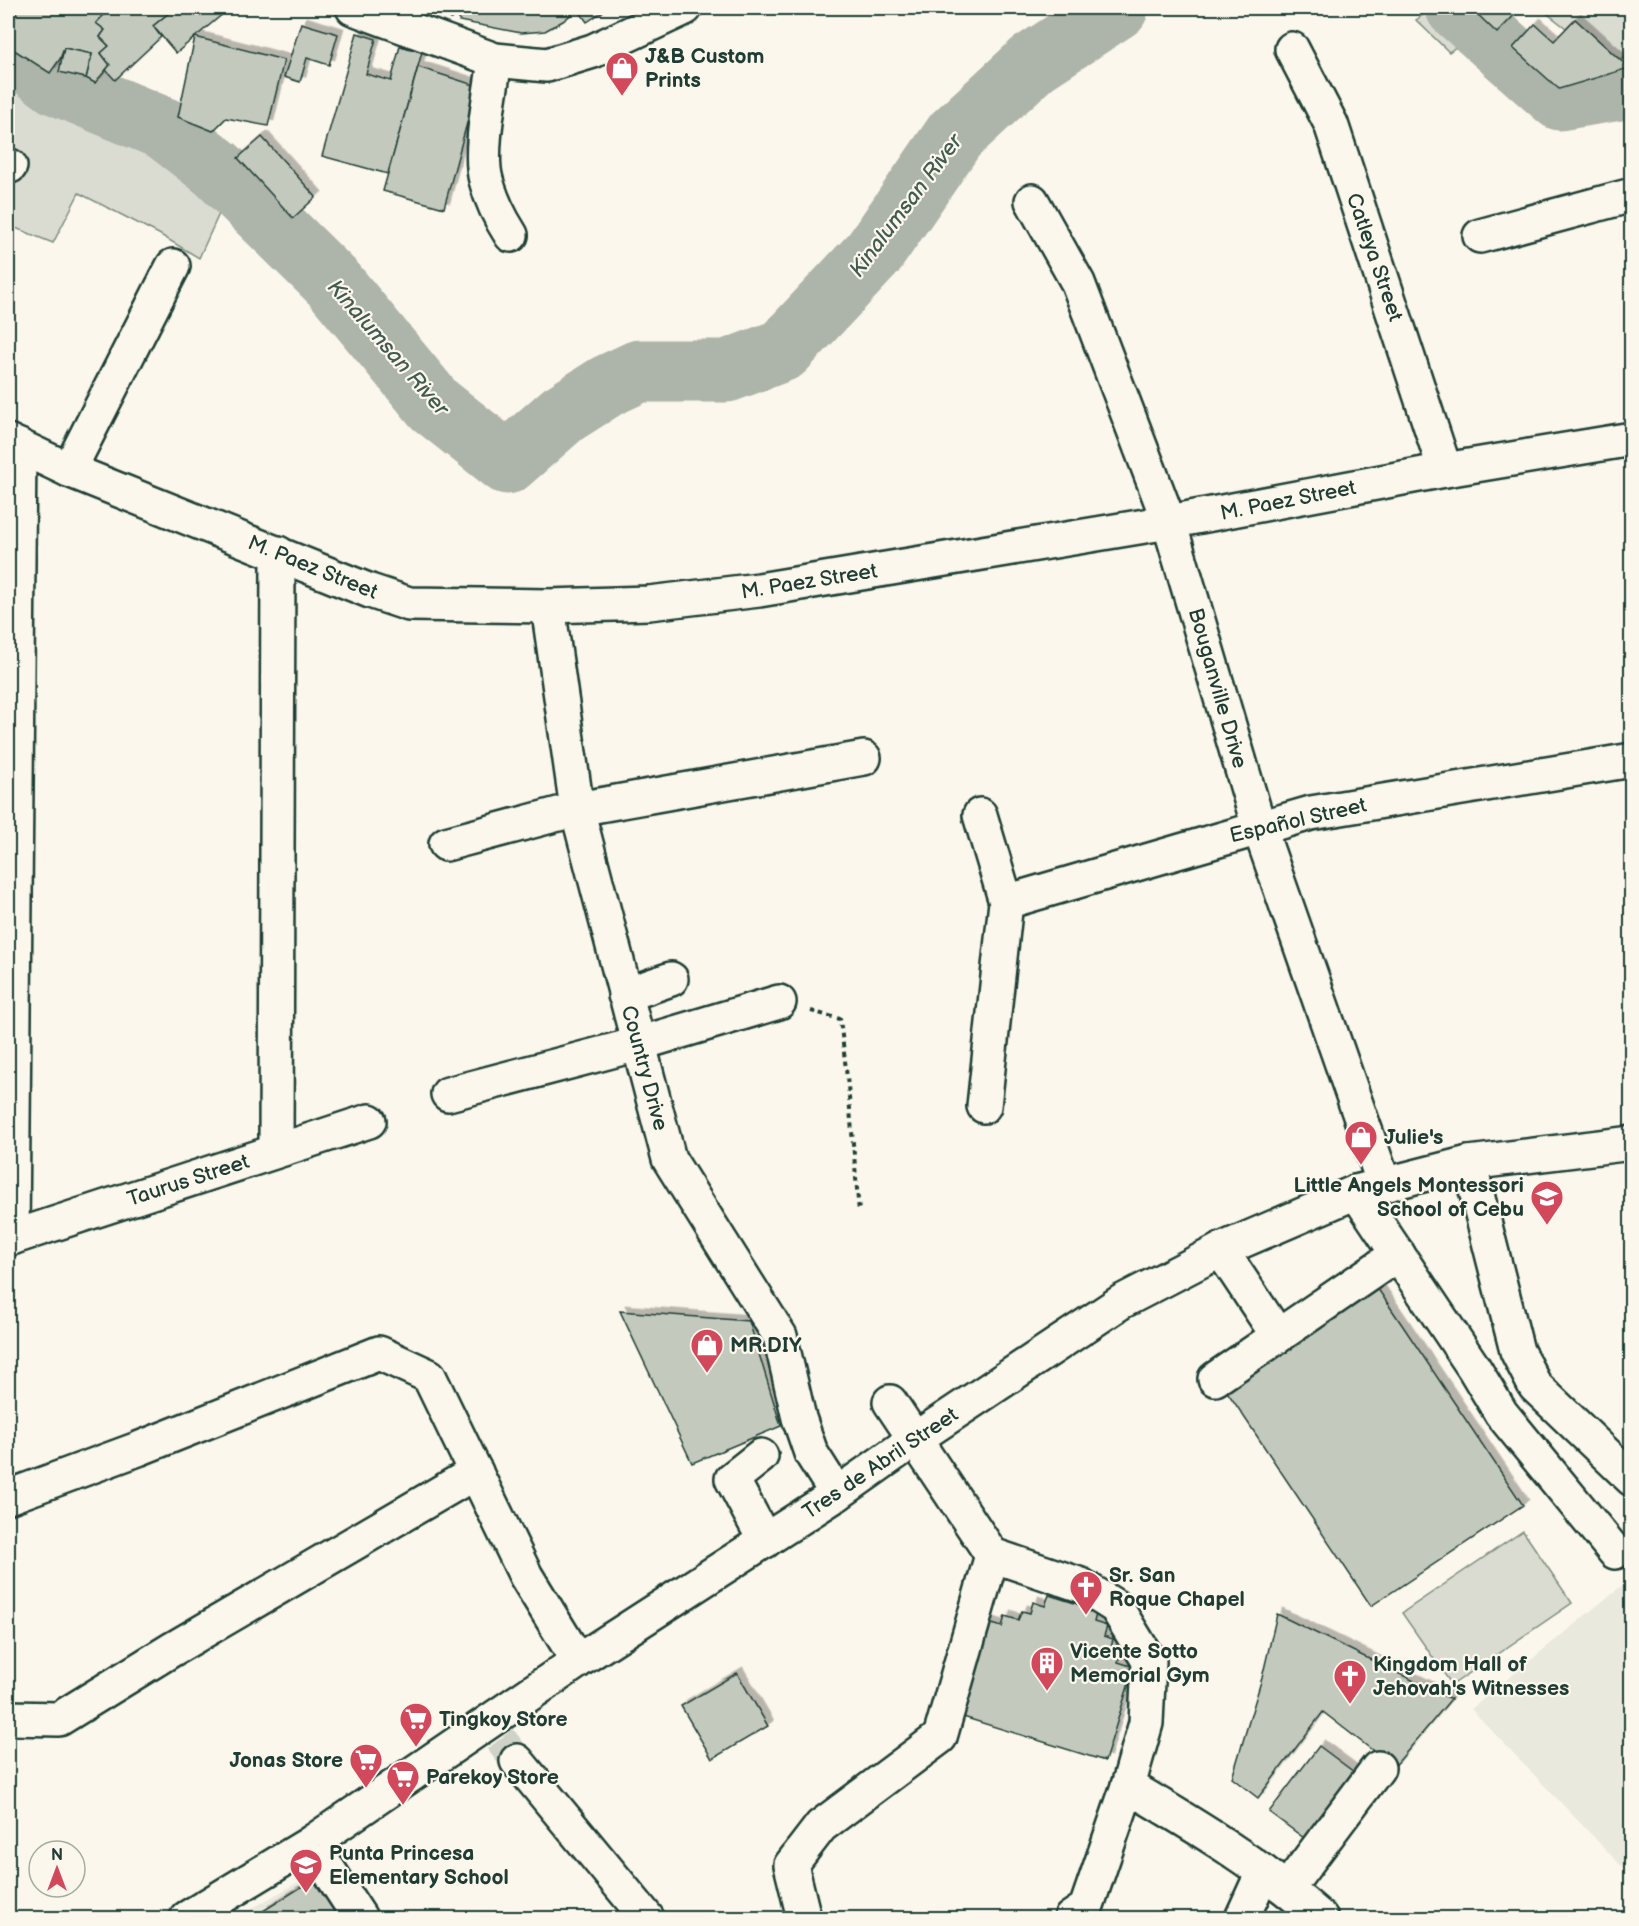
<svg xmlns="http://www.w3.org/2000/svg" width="1639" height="1926" font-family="'Balsamiq Sans',sans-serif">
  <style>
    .built { fill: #eae9de }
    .green { fill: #dbdcd1; stroke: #7d8c82; stroke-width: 1.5 }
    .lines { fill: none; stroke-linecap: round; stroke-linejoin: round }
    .river { stroke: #adb4aa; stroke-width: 63 }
    .building { fill: #c4c9be; stroke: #1f3d34; stroke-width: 1.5; filter: url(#shadow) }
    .minor-tunnel { stroke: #cfd2c7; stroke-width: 33; stroke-dasharray: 33 16; stroke-linecap: butt }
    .minor-casing { stroke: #1f3d34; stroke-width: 38 }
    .path { stroke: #1f3d34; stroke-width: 4; stroke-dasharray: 4.5 4.5; stroke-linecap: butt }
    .minor { stroke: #fbf7ec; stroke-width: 33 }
    .labels { text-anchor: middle; stroke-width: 4.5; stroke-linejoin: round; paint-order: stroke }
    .poi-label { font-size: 21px; font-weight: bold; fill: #1f3d34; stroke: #fbf7ec; text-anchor: start }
    .street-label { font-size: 21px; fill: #1f3d34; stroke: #fbf7ec }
    .water-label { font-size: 22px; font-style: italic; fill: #425b52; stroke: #fbf7ec }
  </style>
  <defs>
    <filter id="shadow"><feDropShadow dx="5.5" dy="-5.5" stdDeviation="0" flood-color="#0004"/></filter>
  </defs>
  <rect width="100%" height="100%" fill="#fbf7ec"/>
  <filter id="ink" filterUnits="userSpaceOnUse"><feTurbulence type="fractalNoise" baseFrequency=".0167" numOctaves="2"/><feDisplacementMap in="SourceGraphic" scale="12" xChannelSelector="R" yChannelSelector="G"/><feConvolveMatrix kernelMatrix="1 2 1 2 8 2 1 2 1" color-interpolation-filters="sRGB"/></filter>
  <g filter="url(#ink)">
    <g class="built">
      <path d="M1631,1578V1876L1471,1709Z"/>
      <path d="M319,1870L350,1918H235Z"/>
    </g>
    <g class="green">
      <path d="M1113,8H1152L1120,30L991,133L962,173L923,148C958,102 1003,67 1050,35L1060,46Z"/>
      <path d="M1429,8H1471L1559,89L1629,68L1575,19L1566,28L1540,8H1631V106L1622,111L1548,122L1456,47L1449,52L1416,20L1431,9Z"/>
      <path d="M8,51L18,55L57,84L79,94L117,91L213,131L278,206L255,230L223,205L199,258L159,234L79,193L53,243L8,225Z"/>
      <path d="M1523,1531L1572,1603L1452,1685L1402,1613Z"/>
    </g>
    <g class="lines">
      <g class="river">
        <path d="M1457,8L1560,99L1632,87"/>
        <path d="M8,50L18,55L57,84L165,129L217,169L335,285L434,405L507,463L563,414L607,386L639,371H727L783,350L873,254L955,135L1033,63L1117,8"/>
      </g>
    </g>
    <g class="building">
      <path d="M8,8H13L8,24Z"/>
      <path d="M18,8H111L96,23L105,30L100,37L109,46L101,53L110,65L95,83L86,78L92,54L64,48L60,59L50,73L8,46V27L11,26Z"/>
      <path d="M111,8H175L153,26L161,37L115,80L106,70L110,65L101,53L109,46L100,37L105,30L96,23Z"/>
      <path d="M175,8H230L176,53L153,26Z"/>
      <path d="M443,8H468L451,19Z"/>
      <path d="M468,8H575L577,10L563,21L545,31L521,33L459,21L460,13Z"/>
      <path d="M577,8H608L587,22Z"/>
      <path d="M1471,8H1521L1497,33Z"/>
      <path d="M1575,19L1629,68L1559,89L1513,48L1535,24L1554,41Z"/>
      <path d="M301,23L338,34L329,65L307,58L300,82L284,77Z"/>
      <path d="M357,33L376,39L366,74L391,81L400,46L422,52L388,174L322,156Z"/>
      <path d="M195,37L284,60L268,126L226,118L213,131L178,117Z"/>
      <path d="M64,48L92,54L86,78L59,72Z"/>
      <path d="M418,67L477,86L444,208L383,191Z"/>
      <path d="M262,137L316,197L293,218L238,158Z"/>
      <path d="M1378,1289L1523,1505L1371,1606L1226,1390Z"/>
      <path d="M620,1311L749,1321L781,1426L692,1463Z"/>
      <path d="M1049,1595L1097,1610L1094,1622L1107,1626L1104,1636L1113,1639L1111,1648L1121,1652L1118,1662L1134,1667L1105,1761L960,1716L989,1623L1002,1627L1005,1616L1018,1620L1022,1611L1030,1613L1033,1602L1045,1606Z"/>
      <path d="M1277,1614L1451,1699L1394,1767L1323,1712L1258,1798L1232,1778L1262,1678Z"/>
      <path d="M737,1673L768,1726L712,1759L681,1706Z"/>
      <path d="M1319,1746L1362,1778L1312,1844L1269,1812Z"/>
      <path d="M322,1874L346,1911L334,1918H268L263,1911Z"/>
    </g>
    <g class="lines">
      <path class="minor-tunnel" d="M500,1739L517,1761"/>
      <g class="minor-casing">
        <g id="minor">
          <path d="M353,8L495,60L547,65L593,51L685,8"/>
          <path d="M1292,49L1331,124L1445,470"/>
          <path d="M495,60C491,92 478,151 486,180C491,199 500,218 511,235"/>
          <path d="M8,166H10"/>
          <path d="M1032,201L1078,283L1169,522L1259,827L1384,1184"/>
          <path d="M1480,236L1632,195"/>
          <path d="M8,441L69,470L370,591L409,604L548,606L649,603L759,590L1169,522L1445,470L1632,439"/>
          <path d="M69,470L173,266"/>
          <path d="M548,606L577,809L669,1159L780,1336L799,1418L811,1453L837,1494"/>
          <path d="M980,815L1006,902L984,1106"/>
          <path d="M446,844L577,809L864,758"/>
          <path d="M1006,902L1311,813L1632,760"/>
          <path d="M625,995L671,979"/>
          <path d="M448,1094L638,1044L779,1002"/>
          <path d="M276,1151L278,553"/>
          <path d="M1469,1163L1517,1351L1535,1386L1632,1479"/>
          <path d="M1356,1192L1474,1368L1501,1413L1615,1552"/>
          <path d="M12,1238L19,446"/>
          <path d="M8,1239L369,1121"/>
          <path d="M1221,1250L1278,1336"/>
          <path d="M1215,1379L1398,1254"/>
          <path d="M890,1402L992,1555L1081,1585L1116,1607L1149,1661L1146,1723L1128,1786L1086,1908L1071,1918"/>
          <path d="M761,1456L732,1479L765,1541"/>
          <path d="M8,1497L138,1449L379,1353L429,1376L526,1576L578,1661"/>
          <path d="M8,1718L59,1719L171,1650L476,1472"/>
          <path d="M517,1761L647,1918"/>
          <path d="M1128,1786C1196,1826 1262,1866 1321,1918"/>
          <path d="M311,1843L360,1918"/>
          <path d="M1287,1889L1378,1768"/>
          <path d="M187,1918L311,1843L578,1661L837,1494L915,1439L1121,1302L1221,1250L1356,1192L1469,1163L1632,1143"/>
          <path d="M804,1918L791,1865L821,1826L940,1737L992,1555"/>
          <path d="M1242,1918L1263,1872"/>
        </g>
      </g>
      <path class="path" d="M811,1011L840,1019L848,1086L859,1212"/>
      <use href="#minor" class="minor"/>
    </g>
  </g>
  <defs>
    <g id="shop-pin" transform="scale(1.725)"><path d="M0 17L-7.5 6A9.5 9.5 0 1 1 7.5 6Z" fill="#d1495b" stroke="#fbf7ec"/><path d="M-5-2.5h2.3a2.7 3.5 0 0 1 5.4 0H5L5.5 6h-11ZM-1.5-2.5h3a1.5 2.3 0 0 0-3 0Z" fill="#fff"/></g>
    <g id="school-pin" transform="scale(1.725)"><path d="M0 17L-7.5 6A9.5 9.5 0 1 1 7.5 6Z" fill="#d1495b" stroke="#fbf7ec"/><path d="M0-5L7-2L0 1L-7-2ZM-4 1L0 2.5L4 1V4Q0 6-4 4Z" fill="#fff"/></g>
    <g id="church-pin" transform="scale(1.725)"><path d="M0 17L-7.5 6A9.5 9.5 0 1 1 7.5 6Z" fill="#d1495b" stroke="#fbf7ec"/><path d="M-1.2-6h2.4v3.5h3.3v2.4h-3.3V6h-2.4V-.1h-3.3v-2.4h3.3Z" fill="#fff"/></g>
    <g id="building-pin" transform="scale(1.725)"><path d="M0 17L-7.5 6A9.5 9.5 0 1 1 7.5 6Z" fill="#d1495b" stroke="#fbf7ec"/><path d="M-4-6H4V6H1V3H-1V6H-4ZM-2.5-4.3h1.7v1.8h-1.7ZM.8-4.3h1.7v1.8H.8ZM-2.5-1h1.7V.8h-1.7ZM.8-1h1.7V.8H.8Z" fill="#fff"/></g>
    <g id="supermarket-pin" transform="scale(1.725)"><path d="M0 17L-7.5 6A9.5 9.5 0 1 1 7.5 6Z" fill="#d1495b" stroke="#fbf7ec"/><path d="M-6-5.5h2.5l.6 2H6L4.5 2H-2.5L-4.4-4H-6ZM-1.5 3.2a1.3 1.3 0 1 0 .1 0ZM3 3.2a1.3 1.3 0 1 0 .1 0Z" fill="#fff"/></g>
  </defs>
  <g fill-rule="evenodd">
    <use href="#shop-pin" x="622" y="68"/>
    <use href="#shop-pin" x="1361" y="1137"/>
    <use href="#school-pin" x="1547" y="1197"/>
    <use href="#shop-pin" x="707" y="1345"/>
    <use href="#church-pin" x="1086" y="1587"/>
    <use href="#building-pin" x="1047" y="1663"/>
    <use href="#church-pin" x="1350" y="1676"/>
    <use href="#supermarket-pin" x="416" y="1719"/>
    <use href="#supermarket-pin" x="366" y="1760"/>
    <use href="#supermarket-pin" x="403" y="1777"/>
    <use href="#school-pin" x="306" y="1865"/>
  </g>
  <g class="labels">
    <g class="poi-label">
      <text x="645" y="63">J&amp;B Custom<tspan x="645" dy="24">Prints</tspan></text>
      <text x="1384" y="1144">Julie's</text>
      <text x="1524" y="1192" text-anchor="end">Little Angels Montessori<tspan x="1524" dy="24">School of Cebu</tspan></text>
      <text x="730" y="1352">MR.DIY</text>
      <text x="1109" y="1582">Sr. San<tspan x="1109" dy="24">Roque Chapel</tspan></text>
      <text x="1070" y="1658">Vicente Sotto<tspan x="1070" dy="24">Memorial Gym</tspan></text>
      <text x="1373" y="1671">Kingdom Hall of<tspan x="1373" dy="24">Jehovah's Witnesses</tspan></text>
      <text x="439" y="1726">Tingkoy Store</text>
      <text x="343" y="1767" text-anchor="end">Jonas Store</text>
      <text x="426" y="1784">Parekoy Store</text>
      <text x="329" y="1860">Punta Princesa<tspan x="329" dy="24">Elementary School</tspan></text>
    </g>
    <g class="street-label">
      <text transform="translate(1375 257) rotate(71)" y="7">Catleya Street</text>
      <text transform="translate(1288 500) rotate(-11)" y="7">M. Paez Street</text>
      <text transform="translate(313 567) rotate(22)" y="7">M. Paez Street</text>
      <text transform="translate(809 581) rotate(-9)" y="7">M. Paez Street</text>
      <text transform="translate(1218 688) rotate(74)" y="7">Bouganville Drive</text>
      <text transform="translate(1298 820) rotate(-13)" y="7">Español Street</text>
      <text transform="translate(645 1068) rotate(75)" y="7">Country Drive</text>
      <text transform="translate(188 1180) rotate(-18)" y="7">Taurus Street</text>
      <text transform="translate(880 1463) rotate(-34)" y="7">Tres de Abril Street</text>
    </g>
    <g class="water-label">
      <text transform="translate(905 205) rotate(-53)" y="8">Kinalumsan River</text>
      <text transform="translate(389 347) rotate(49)" y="8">Kinalumsan River</text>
    </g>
  </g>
  <rect width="1639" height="1926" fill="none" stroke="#fbf7ec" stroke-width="30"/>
  <rect x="15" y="15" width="1609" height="1896" fill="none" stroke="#1f3d34" stroke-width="2" filter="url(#ink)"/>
  <g transform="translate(57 1869)"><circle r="28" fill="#fbf7ec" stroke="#a3ada2" stroke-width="1.5"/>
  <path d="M0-4.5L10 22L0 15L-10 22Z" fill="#d1495b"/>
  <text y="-9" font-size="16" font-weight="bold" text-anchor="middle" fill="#1f3d34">N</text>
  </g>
</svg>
